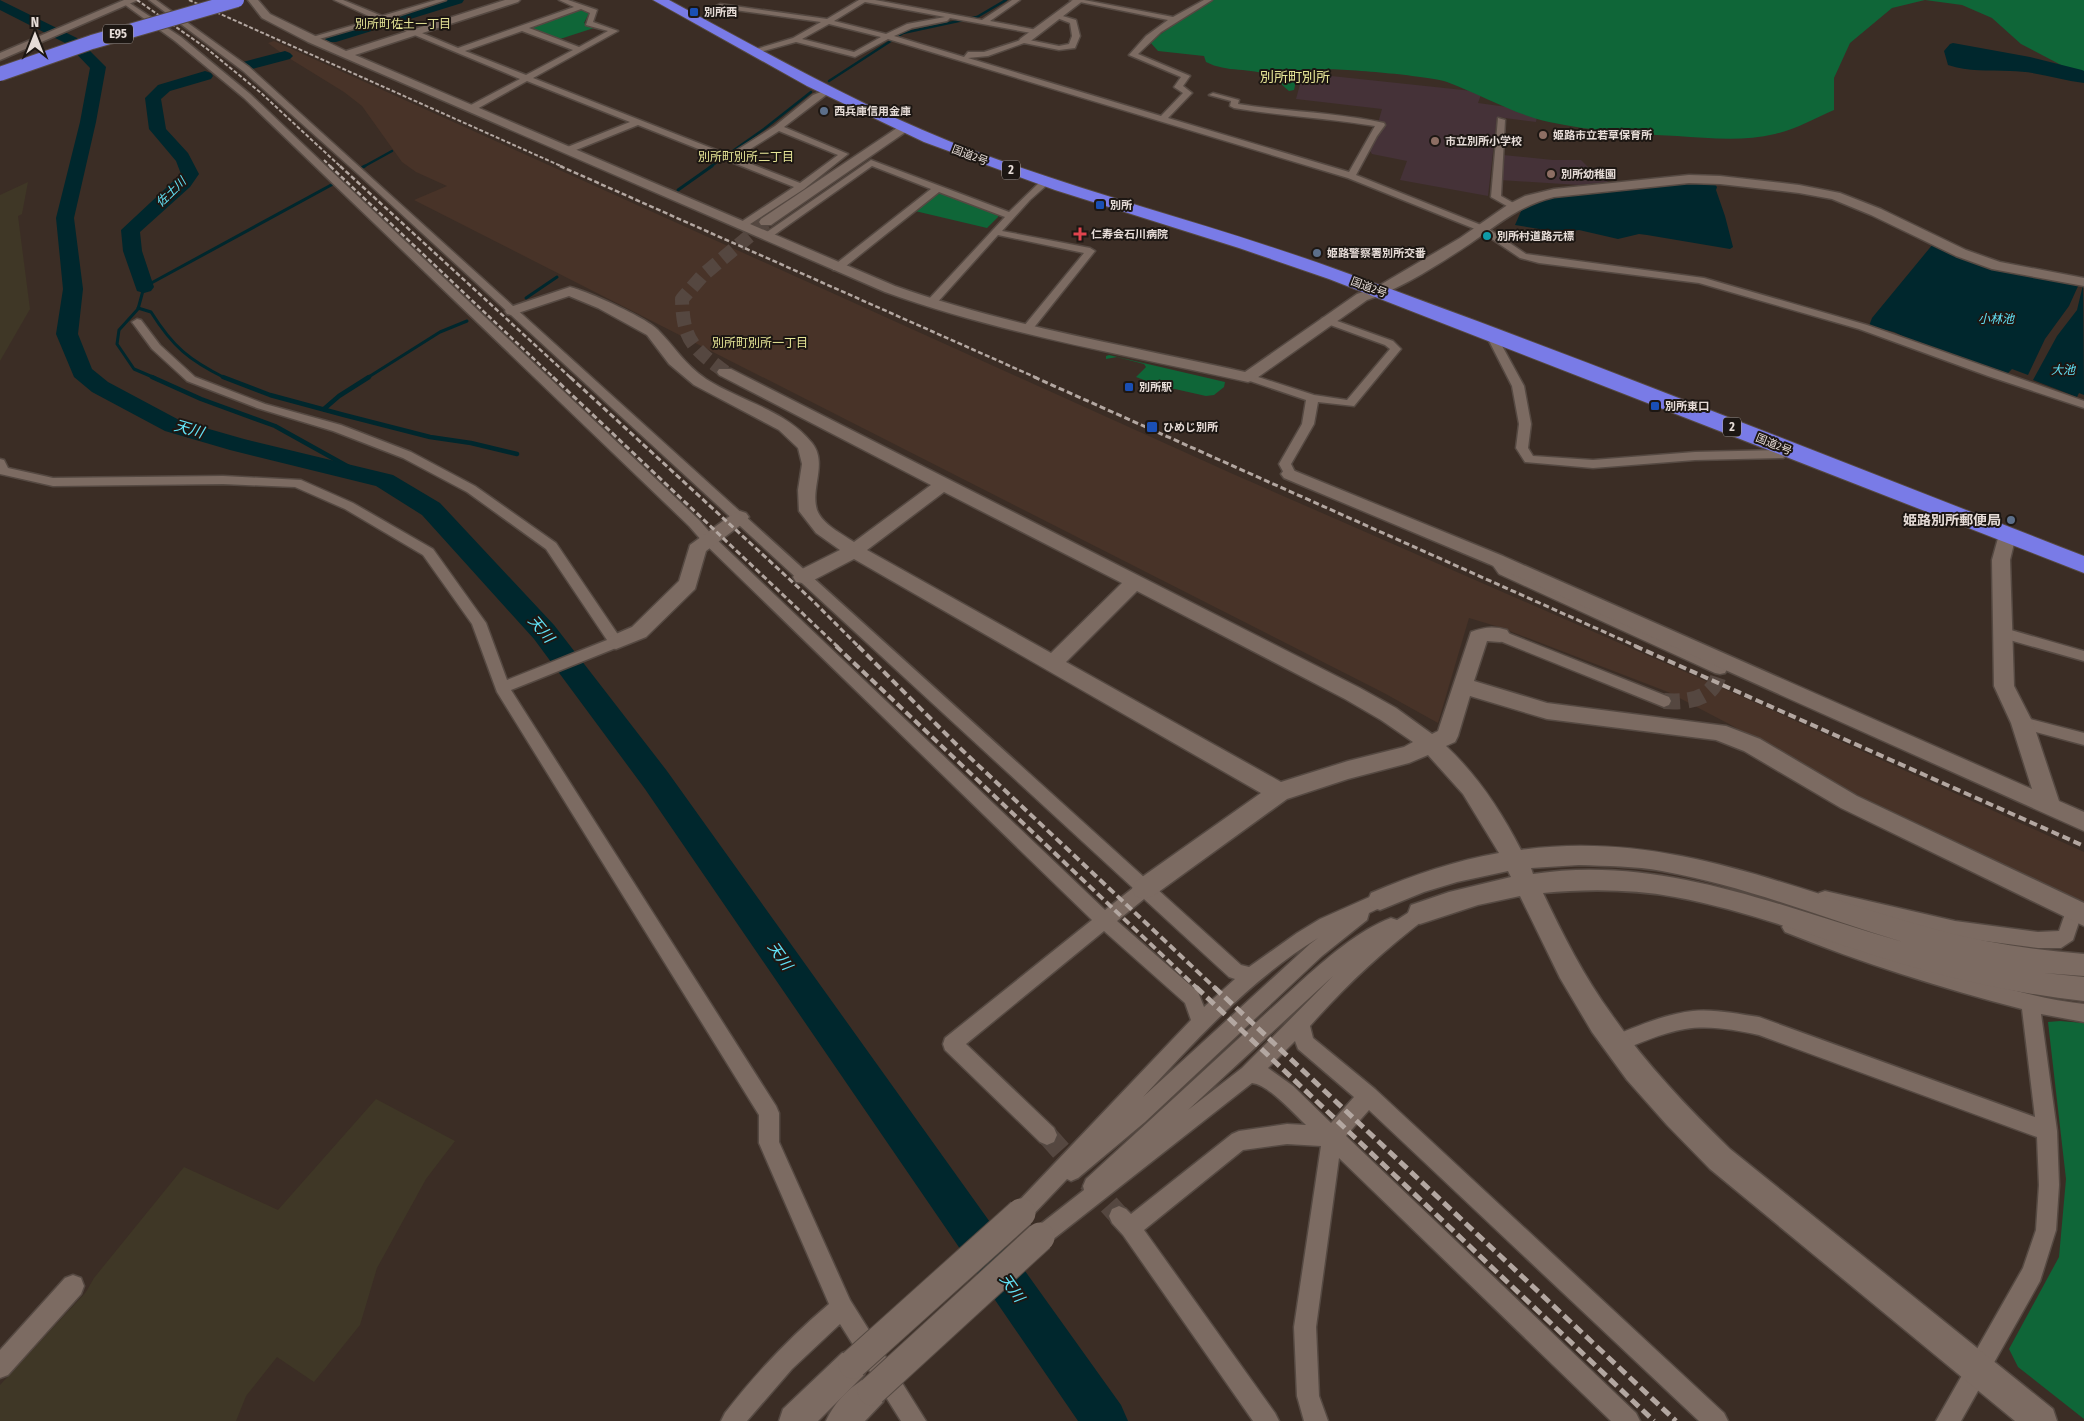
<svg xmlns="http://www.w3.org/2000/svg" width="2084" height="1421" font-family="'Fira Sans Condensed','Noto Sans JP',sans-serif">
  <style>
    .built { fill: #483328 }
    .industrial { fill: #3f3726 }
    .education { fill: #453238 }
    .green { fill: #0f6638 }
    .water { fill: #00272d }
    .lines { fill: none; stroke-linecap: round; stroke-linejoin: round }
    .stream-far2 { stroke: #00272d; stroke-width: 2.5 }
    .stream-far1 { stroke: #00272d; stroke-width: 3 }
    .stream { stroke: #00272d; stroke-width: 4.5 }
    .river { fill: #00272d; fill-rule: evenodd }
    .street-tunnel-far1 { stroke: #554740; stroke-width: 16; stroke-dasharray: 16 8; stroke-linecap: butt }
    .street-tunnel { stroke: #554740; stroke-width: 21; stroke-dasharray: 21 10; stroke-linecap: butt }
    .secondary-tunnel { stroke: #554740; stroke-width: 14; stroke-dasharray: 14 7; stroke-linecap: butt }
    .street-casing { stroke: #554942; stroke-width: 3 }
    .secondary-casing { stroke: #554942; stroke-width: 3 }
    .highway-casing { stroke: #554942; stroke-width: 2 }
    .street { fill: #7c6b62; fill-rule: evenodd }
    .secondary { fill: #7c6b62; fill-rule: evenodd }
    .highway { fill: #797be7; fill-rule: evenodd }
    .rail-far4 { stroke: #b3a7a1; stroke-width: 2; stroke-dasharray: 4 2; stroke-linecap: butt }
    .rail-far3 { stroke: #b3a7a1; stroke-width: 2.5; stroke-dasharray: 5 2.5; stroke-linecap: butt }
    .rail-far2 { stroke: #b3a7a1; stroke-width: 3; stroke-dasharray: 6 3; stroke-linecap: butt }
    .rail-far1 { stroke: #b3a7a1; stroke-width: 4; stroke-dasharray: 8 4; stroke-linecap: butt }
    .rail { stroke: #b3a7a1; stroke-width: 5; stroke-dasharray: 10 5; stroke-linecap: butt }
    .secondary-bridge-casing { stroke: #554942; stroke-width: 31; stroke-linecap: butt }
    .highway-bridge-casing { stroke: #554942; stroke-width: 16; stroke-linecap: butt }
    .secondary-bridge { stroke: #7c6b62; stroke-width: 29 }
    .highway-bridge { stroke: #797be7; stroke-width: 14 }
    .transit-dot { fill: #1a4fb4; stroke: #1d1713; stroke-width: 2 }
    .service-dot { fill: #5c6f8a; stroke: #1d1713; stroke-width: 2 }
    .education-dot { fill: #8d6e63; stroke: #1d1713; stroke-width: 2 }
    .health-dot { fill: #e0444e; stroke: #1d1713; stroke-width: 2 }
    .culture-dot { fill: #0f9aa8; stroke: #1d1713; stroke-width: 2 }
    .labels { text-anchor: middle; stroke-width: 4; stroke-linejoin: round; paint-order: stroke }
    .far-poi-label { font-size: 11px; font-weight: bold; fill: #e6dcd7; stroke: #1d1713; text-anchor: start }
    .far-street-label { font-size: 11px; fill: #e6dcd7; stroke: #1d1713 }
    .far-neighbourhood-label { font-size: 12px; fill: #e6e596; stroke: #1d1713 }
    .shield { fill: #1d1713; stroke: #aaa19c; stroke-width: 1 }
    .shield-label { font-size: 12px; font-weight: bold; fill: #e6dcd7 }
    .far-water-label { font-size: 12px; font-style: italic; fill: #62e3f7; stroke: #1d1713 }
    .far-quarter-label { font-size: 14px; fill: #e6e596; stroke: #1d1713 }
    .poi-label { font-size: 14px; font-weight: bold; fill: #e6dcd7; stroke: #1d1713; text-anchor: end }
    .water-label { font-size: 15px; font-style: italic; fill: #62e3f7; stroke: #1d1713 }
  </style>
  <rect width="100%" height="100%" fill="#3b2d25"/>
  <path class="built" d="M274,41L1233,474L1754,702L2084,852V906L1906,823L1813,774L1731,725L1668,692L1499,627L1469,618L1438,723L1384,693L414,200L447,186L416,172L402,162L362,106L344,92L284,55L268,43Z"/>
  <g class="industrial">
    <path d="M28,182L22,214L18,216L30,309L0,361V195Z"/>
    <path d="M376,1099L455,1141L426,1179L377,1268L360,1325L314,1382L277,1357L246,1396L236,1421H0V1385L86,1292L94,1278L184,1167L278,1210Z"/>
  </g>
  <g class="education">
    <path d="M1303,73L1482,92L1478,103L1538,111L1536,122L1497,117L1488,196L1400,180L1407,161L1372,154L1370,151L1380,130L1386,125L1378,123L1382,109L1296,99Z"/>
    <path d="M1503,155L1553,160H1581L1589,168L1596,169L1608,182L1579,185L1500,180Z"/>
  </g>
  <g class="green">
    <path d="M1207,0H2084V77L2021,44L1992,18L1962,5L1925,0L1892,8L1850,43L1834,78V110C1815,118 1795,130 1775,134C1742,142 1709,138 1677,136C1634,134 1591,131 1549,122C1513,114 1482,95 1447,82C1430,76 1311,64 1298,72L1294,90L1289,91C1284,87 1277,79 1271,76C1250,67 1227,73 1206,62L1204,56L1158,51L1150,42Z"/>
    <path d="M579,10H584L589,13L584,23L597,27L560,39L531,28Z"/>
    <path d="M943,192L999,214L998,217L987,228L915,211L936,194Z"/>
    <path d="M1109,355L1225,382L1224,387L1214,395L1206,396L1157,385L1136,377L1146,367L1144,364L1117,357L1106,359V356Z"/>
    <path d="M2060,1021L2084,1023V1419L2018,1367L2009,1349L2059,1257L2066,1179L2048,1022Z"/>
  </g>
  <g class="water">
    <path d="M1953,43L2030,57L2082,70L2084,71V83C2059,80 2035,71 2010,71C1988,70 1969,72 1948,65L1944,51L1950,44Z"/>
    <path d="M1713,182L1717,187L1716,190L1725,216L1733,247L1730,249L1647,235L1639,234L1618,239L1579,230L1563,233L1515,225L1522,209L1545,198L1677,183Z"/>
    <path d="M1933,244L2079,284L2069,306L2045,339L2028,375L2012,369L2007,374L1924,346L1894,332L1869,326L1872,318Z"/>
    <path d="M2083,285L2084,395L2079,393L2077,397L2033,380L2057,336L2077,310Z"/>
  </g>
  <g class="lines">
    <g class="stream-far2">
      <path d="M829,81L903,33L977,17L1006,0"/>
      <path d="M363,167L392,151"/>
      <path d="M710,167L764,129L811,92"/>
    </g>
    <g class="stream-far1">
      <path d="M361,168L365,166"/>
      <path d="M678,190L712,166"/>
      <path d="M526,298L557,277"/>
      <path d="M138,308L151,312C173,347 189,360 225,378"/>
      <path d="M155,378L134,369L117,344L119,330L138,309L144,287L333,184"/>
      <path d="M367,378L440,332L467,321"/>
    </g>
    <g class="stream">
      <path d="M152,377L201,399L275,426L365,476"/>
      <path d="M223,377L270,395L344,415L430,437L471,443L517,454"/>
      <path d="M324,409L339,396L369,377"/>
    </g>
    <g class="river">
      <path d="M0,0L77,38L106,67L96,122L74,218L83,289L78,334L92,369L108,382L181,421L244,439L393,475L440,503L554,625L667,771L1121,1405L1128,1421H1078L645,789L534,639L422,515L376,486L230,450L165,431L92,392L74,377L56,334L63,289L56,218L80,122L90,68L67,44L0,10Z"/>
      <path d="M442,0H464L462,3L336,42H326L324,39L326,36Z"/>
      <path d="M285,51L290,53L293,56L290,59L248,70L243,68L240,65L243,62Z"/>
      <path d="M205,71L211,73L213,76L211,79L170,91L161,99L166,129L188,153L199,174L190,187L140,232L142,251L154,287L151,291L144,293L137,291L123,251L121,230L181,174L176,161L149,129L145,98L158,85Z"/>
    </g>
    <path class="street-tunnel-far1" d="M1664,701C1689,703 1716,699 1720,669"/>
    <path class="street-tunnel" d="M1047,1135L1119,1216"/>
    <path class="secondary-tunnel" d="M725,372C693,348 683,341 682,299L703,275L766,222"/>
    <g class="street-casing">
      <g id="street">
        <path d="M149,0H156L249,67L1241,965L1249,967L1297,933L1320,919L1374,895L1380,893L1386,895L1389,900L1386,905L1369,913L1367,920L1322,956L1145,1122L1078,1178L1071,1181L1067,1179L1028,1220L1021,1223L1014,1220L1011,1213L1014,1206L1191,1020L1185,1003L1104,931L966,1044L1054,1128L1057,1135L1054,1142L1047,1145L1040,1142L945,1050L943,1044L945,1038L1092,920L703,542L689,526L244,98L175,41L124,4V2H128L181,37L250,94L699,520L713,536L1105,910L1133,888L358,174L243,71ZM1144,899L1229,977L1235,979L1204,1007L1198,992L1117,921ZM1318,938L1310,944L1143,1097C1197,1039 1250,980 1318,938Z"/>
        <path d="M334,0H343L382,16L436,0H446L388,19L458,48L574,7L559,0H568L597,10L593,22L618,31L533,78L729,155L775,126L813,95L826,90L830,92L784,127L848,154L804,189L744,228H738V224L794,187L638,125L571,152H565V148L630,122L527,81L475,110H469V106L520,79L381,21L309,42V38L375,19ZM581,9L590,13L586,25L608,31L579,47L529,28ZM522,31L573,50L526,75L465,51ZM779,131L838,155L800,183L736,158Z"/>
        <path d="M859,0H875L982,20L1012,0H1020L990,21L1037,30V34L950,18L947,21L912,28L894,36L964,57L968,52H984L1024,39L1059,46L1069,44L1072,36L1070,23L1052,16L1056,14L1076,20L1080,36L1075,48L1059,50L1024,43L988,56L968,58L1161,116L1183,93L1174,87L1181,77L1129,55L1146,36L1168,20L1070,0H1084L1173,17L1204,0H1212L1161,32L1138,54L1190,76L1183,86L1192,93L1168,118L1349,172L1375,126C1328,118 1281,116 1234,108L1230,106L1231,101L1209,95L1213,93L1239,100L1238,104C1287,112 1336,112 1384,123L1385,125L1377,136L1356,175L1486,227L1526,254L1704,278L1867,325L2084,401V408L1988,376L1859,329L1699,283L1539,263L1520,258L1480,231L1348,178L888,39L855,57L796,42L753,54V50L793,38L821,22L720,8L716,6L720,4L827,19ZM865,2L945,17L907,24L886,34L834,21ZM829,24L881,37L854,52L802,39Z"/>
        <path d="M1498,118L1505,120L1501,196L1517,205L1519,207L1514,210L1491,197Z"/>
        <path d="M871,160L1009,212L1042,180H1048V184L1030,200L1002,231L1090,248L1095,251L1032,330H1024L1023,328L1024,326L1084,253L998,235L935,305H927L926,303L927,301L1005,217L939,192L841,270H833V266L931,189L872,166L770,238H764V234Z"/>
        <path d="M1326,317L1393,341L1401,349L1354,406L1318,402L1314,424L1291,464L1296,474L1290,478L1286,477L1279,464L1302,424L1306,400L1244,379L1242,377L1244,375H1252L1314,395L1347,400L1390,349L1385,345L1322,322L1321,320L1322,318Z"/>
        <path d="M137,319L141,320L160,345L195,377L265,404L341,425L411,452L475,486L556,543L623,642L621,646L511,690L776,1106L779,1113V1142L850,1300L926,1421H901L840,1324L792,1369L747,1421H721L725,1413C756,1373 790,1337 829,1304L759,1143V1115L497,692L472,624L423,555L345,509L295,487L223,484L53,486L0,474V459L4,460L8,468L53,478L223,476L301,480L353,503L433,549L486,623L507,680L607,640L546,549L467,492L403,458L333,431L257,408L187,381L152,349L132,322Z"/>
        <path d="M1490,330L1495,333L1524,386L1531,424L1528,448L1533,456L1593,460L1695,452L1780,450L1789,446L1795,450L1783,458L1695,460L1593,468L1525,462L1516,448L1519,424L1512,386L1485,333Z"/>
        <path d="M1496,556L1501,557L1509,568L1725,665L1727,669L1725,673L1720,674L1715,673L1499,574L1489,560L1491,557Z"/>
        <path d="M2004,628L2084,651V661L1999,637L1997,633L1999,629Z"/>
        <path d="M1500,630L1669,697L1671,701L1669,705L1664,707L1659,705L1495,639L1493,635L1495,631Z"/>
        <path d="M2022,717L2084,733V745L2017,727L2014,723L2017,719Z"/>
        <path d="M1825,891L1955,921L2038,932L2059,931L2068,905L2074,903L2080,905L2083,910L2073,940L2061,948H2038L1955,937L1825,905L1819,903L1816,898L1819,893Z"/>
        <path d="M1420,905L1426,908L1429,913L1426,918C1383,951 1345,986 1310,1026L1313,1038L1375,1089L1724,1413L1728,1421H1699L1369,1110L1346,1136L1636,1413L1640,1421H1611L1339,1158L1316,1327L1319,1396L1328,1421H1304L1297,1396L1294,1327L1321,1146L1287,1144L1243,1150L1144,1230L1275,1413L1279,1421H1253L1123,1235L1112,1223L1109,1216L1112,1209L1119,1206L1126,1209L1131,1214L1232,1134L1239,1131L1287,1124L1306,1125C1293,1113 1269,1085 1252,1083L1047,1244L1040,1247L1033,1244L1030,1237L1033,1230L1084,1190L1083,1186L1086,1179L1299,983C1326,959 1357,931 1391,918L1397,920ZM1333,976L1242,1068L1188,1110ZM1295,1041L1298,1049L1354,1097L1331,1123L1293,1086L1268,1068Z"/>
        <path d="M1791,919C1851,941 1911,961 1972,979C2009,989 2046,1000 2084,1004V1022L2041,1014L2057,1131L2059,1185L2056,1230L2040,1281L1961,1421H1936L2023,1268L2036,1230L2039,1185L2037,1137L1759,1035C1735,1030 1710,1025 1685,1029C1661,1033 1638,1044 1615,1053L1608,1050L1606,1044L1608,1038C1636,1027 1664,1014 1693,1011C1715,1009 1737,1014 1759,1017L2035,1117L2022,1009C1941,988 1862,963 1785,932L1782,927L1785,922Z"/>
        <path d="M73,1275L81,1278L84,1286L81,1294L8,1375L0,1378V1350L65,1278Z"/>
      </g>
    </g>
    <g class="secondary-casing">
      <g id="secondary">
        <path d="M124,0H138L0,60V53Z"/>
        <path d="M248,0H258L270,14L346,51L505,0H520L518,2L355,55L895,286C1008,326 1128,346 1245,372L1357,294L1375,288L1460,238L1509,204L1525,196L1554,189L1689,175L1720,176L1799,185L1840,193L1881,209L1966,250L2000,262L2084,278V286L1992,269L1956,256L1871,215L1832,199L1799,193L1720,184L1689,183L1554,197C1520,205 1499,224 1471,243C1441,263 1401,289 1367,300L1254,380L1248,382C1127,355 1002,334 885,292L308,42L262,18Z"/>
        <path d="M1073,0H1084L1028,43H1020L1019,41L1020,39Z"/>
        <path d="M903,124L907,125L909,128L907,131L771,225H761L759,222L761,219Z"/>
        <path d="M570,287C587,291 647,318 658,330C675,347 685,365 706,379C740,401 786,410 812,443C828,463 810,488 817,510C822,524 842,534 854,542L931,485L719,375L717,372L719,369H731L1360,688L1396,708L1432,734L1438,731L1471,632C1484,627 1494,626 1507,630L1510,635L1507,640L1500,642L1487,641L1474,681L1547,703L1726,726L1760,739L1857,796L2084,903V926L1841,808L1744,751L1716,740L1547,719L1470,696L1458,736L1455,742L1446,746C1478,776 1501,811 1521,850C1672,829 1797,893 1938,930C1986,943 2034,950 2084,954V976L2044,973L2084,977V1001C2021,994 1960,981 1899,963C1825,941 1751,911 1675,897C1631,889 1587,889 1543,893C1563,935 1584,977 1612,1015C1646,1064 1687,1107 1730,1149L2053,1409L2057,1421H2015L1710,1169L1667,1125L1627,1080L1592,1032L1560,978L1520,896L1478,905L1420,924L1411,921L1408,913L1411,905L1449,892L1511,877L1508,871L1457,882L1424,892L1380,910L1371,907L1368,900L1371,893C1413,875 1454,861 1499,853L1463,794L1428,755L1409,763L1348,779L1287,799L1153,896L1144,899L1135,896L1132,889L1135,882L1261,793L854,559L810,582L803,583L796,582L793,577L796,572L840,550L816,533L799,511L798,490L802,464L798,448L779,430L694,385L669,364L647,335L598,308L569,296L512,315L507,314L505,311L507,308ZM944,492L1122,583L1051,653L867,550ZM1137,591L1345,699L1381,720L1413,742L1404,747L1348,761L1281,782L1066,662ZM1579,865C1607,866 1635,866 1662,871C1745,886 1823,918 1903,942C1782,908 1662,854 1533,874L1531,868Z"/>
        <path d="M1290,469L1503,556L2032,789L2011,723L1994,686L1992,560L2000,531L2007,529L2014,531L2016,535L2010,560L2014,686L2033,723L2059,801L2084,812V831L1489,564L1284,478L1281,474L1284,470Z"/>
        <path d="M740,511L746,513L749,517L746,521L706,551L695,589L646,637L616,649L609,647L606,642L609,637L632,627L679,581L690,545L734,513Z"/>
        <path d="M853,1348L864,1353L869,1364L864,1375L818,1421H779L783,1409L842,1353Z"/>
        <path d="M872,1375L883,1380L888,1391L883,1402L865,1421H826C834,1402 853,1383 872,1375Z"/>
      </g>
    </g>
    <g class="highway-casing">
      <path id="highway" d="M653,0H669C769,54 870,112 977,152C1097,197 1221,227 1341,271C1590,361 1837,460 2084,556V573L1329,279L1239,248L1055,190L924,142L807,86Z"/>
    </g>
    <use href="#street" class="street"/>
    <use href="#secondary" class="secondary"/>
    <use href="#highway" class="highway"/>
    <g class="rail-far4">
      <path d="M137,0L206,48L261,93L341,167"/>
      <path d="M189,0L563,167"/>
      <path d="M324,160L331,167"/>
    </g>
    <g class="rail-far3">
      <path d="M330,166L554,378"/>
      <path d="M340,166L571,378"/>
      <path d="M560,166L1037,378"/>
    </g>
    <g class="rail-far2">
      <path d="M553,377L838,647"/>
      <path d="M570,377L812,600L859,647"/>
      <path d="M1034,377L1638,647"/>
    </g>
    <g class="rail-far1">
      <path d="M836,646L1197,988"/>
      <path d="M858,646L962,750L1215,988"/>
      <path d="M1635,646L2084,846"/>
    </g>
    <g class="rail">
      <path d="M1196,987L1654,1421"/>
      <path d="M1214,987L1676,1421"/>
    </g>
    <g class="secondary-bridge-casing">
      <g id="secondary-bridge">
        <path d="M853,1364L1021,1213"/>
        <path d="M872,1391L1040,1237"/>
      </g>
    </g>
    <g class="highway-bridge-casing">
      <path id="highway-bridge" d="M0,74L92,42L237,0"/>
    </g>
    <use href="#secondary-bridge" class="secondary-bridge"/>
    <use href="#highway-bridge" class="highway-bridge"/>
  </g>
  <g class="transit-dot">
    <rect x="689" y="7" width="10" height="10" rx="2.5"/>
    <rect x="1095" y="200" width="10" height="10" rx="2.5"/>
    <rect x="1124" y="382" width="10" height="10" rx="2.5"/>
    <rect x="1650" y="401" width="10" height="10" rx="2.5"/>
    <rect x="1146" y="421" width="12" height="12" rx="2.5"/>
  </g>
  <g class="service-dot">
    <circle cx="824" cy="111" r="5"/>
    <circle cx="1317" cy="253" r="5"/>
    <circle cx="2011" cy="520" r="5"/>
  </g>
  <g class="education-dot">
    <circle cx="1543" cy="135" r="5"/>
    <circle cx="1435" cy="141" r="5"/>
    <circle cx="1551" cy="174" r="5"/>
  </g>
  <path class="health-dot" d="M1077.5 226.5h5v5h5v5h-5v5h-5v-5h-5v-5h5z"/>
  <circle class="culture-dot" cx="1487" cy="236" r="5"/>
  <g class="labels">
    <g class="far-poi-label">
      <text x="704" y="16">別所西</text>
      <text x="834" y="115">西兵庫信用金庫</text>
      <text x="1553" y="139">姫路市立若草保育所</text>
      <text x="1445" y="145">市立別所小学校</text>
      <text x="1561" y="178">別所幼稚園</text>
      <text x="1110" y="209">別所</text>
      <text x="1091" y="238">仁寿会石川病院</text>
      <text x="1497" y="240">別所村道路元標</text>
      <text x="1327" y="257">姫路警察署別所交番</text>
      <text x="1139" y="391">別所駅</text>
      <text x="1665" y="410">別所東口</text>
      <text x="1163" y="431">ひめじ別所</text>
    </g>
    <g class="far-street-label">
      <text transform="translate(970 155) rotate(21)" y="4">国道2号</text>
      <text transform="translate(1369 287) rotate(21)" y="4">国道2号</text>
      <text transform="translate(1774 444) rotate(22)" y="4">国道2号</text>
    </g>
    <g class="far-neighbourhood-label">
      <text x="403" y="28">別所町佐土一丁目</text>
      <text x="746" y="161">別所町別所二丁目</text>
      <text x="760" y="347">別所町別所一丁目</text>
    </g>
    <g class="shield">
      <rect x="103" y="24.5" width="30" height="19" rx="4"/>
      <rect x="1002" y="160.5" width="18" height="19" rx="4"/>
      <rect x="1723" y="417.5" width="18" height="19" rx="4"/>
    </g>
    <g class="shield-label">
      <text x="118" y="38">E95</text>
      <text x="1011" y="174">2</text>
      <text x="1732" y="431">2</text>
    </g>
    <g class="far-water-label">
      <text transform="translate(171 192) rotate(-44)" y="4">佐土川</text>
      <text x="1996" y="323">小林池</text>
      <text x="2063" y="374">大池</text>
    </g>
    <g class="far-quarter-label">
      <text x="1295" y="82">別所町別所</text>
    </g>
    <g class="poi-label">
      <text x="2001" y="525">姫路別所郵便局</text>
    </g>
    <g class="water-label">
      <text transform="translate(189 429) rotate(16)" y="5">天川</text>
      <text transform="translate(541 629) rotate(50)" y="5">天川</text>
      <text transform="translate(780 956) rotate(55)" y="5">天川</text>
      <text transform="translate(1012 1288) rotate(55)" y="5">天川</text>
    </g>
  </g>
  <g transform="translate(35 35)" stroke="#1d1713" stroke-width="4" paint-order="stroke">
  <path d="M0-4L9 19L0 12L-9 19Z" fill="#e6dcd7"/>
  <text y="-8" font-size="14" font-weight="bold" text-anchor="middle" fill="#e6dcd7">N</text>
  </g>
</svg>
